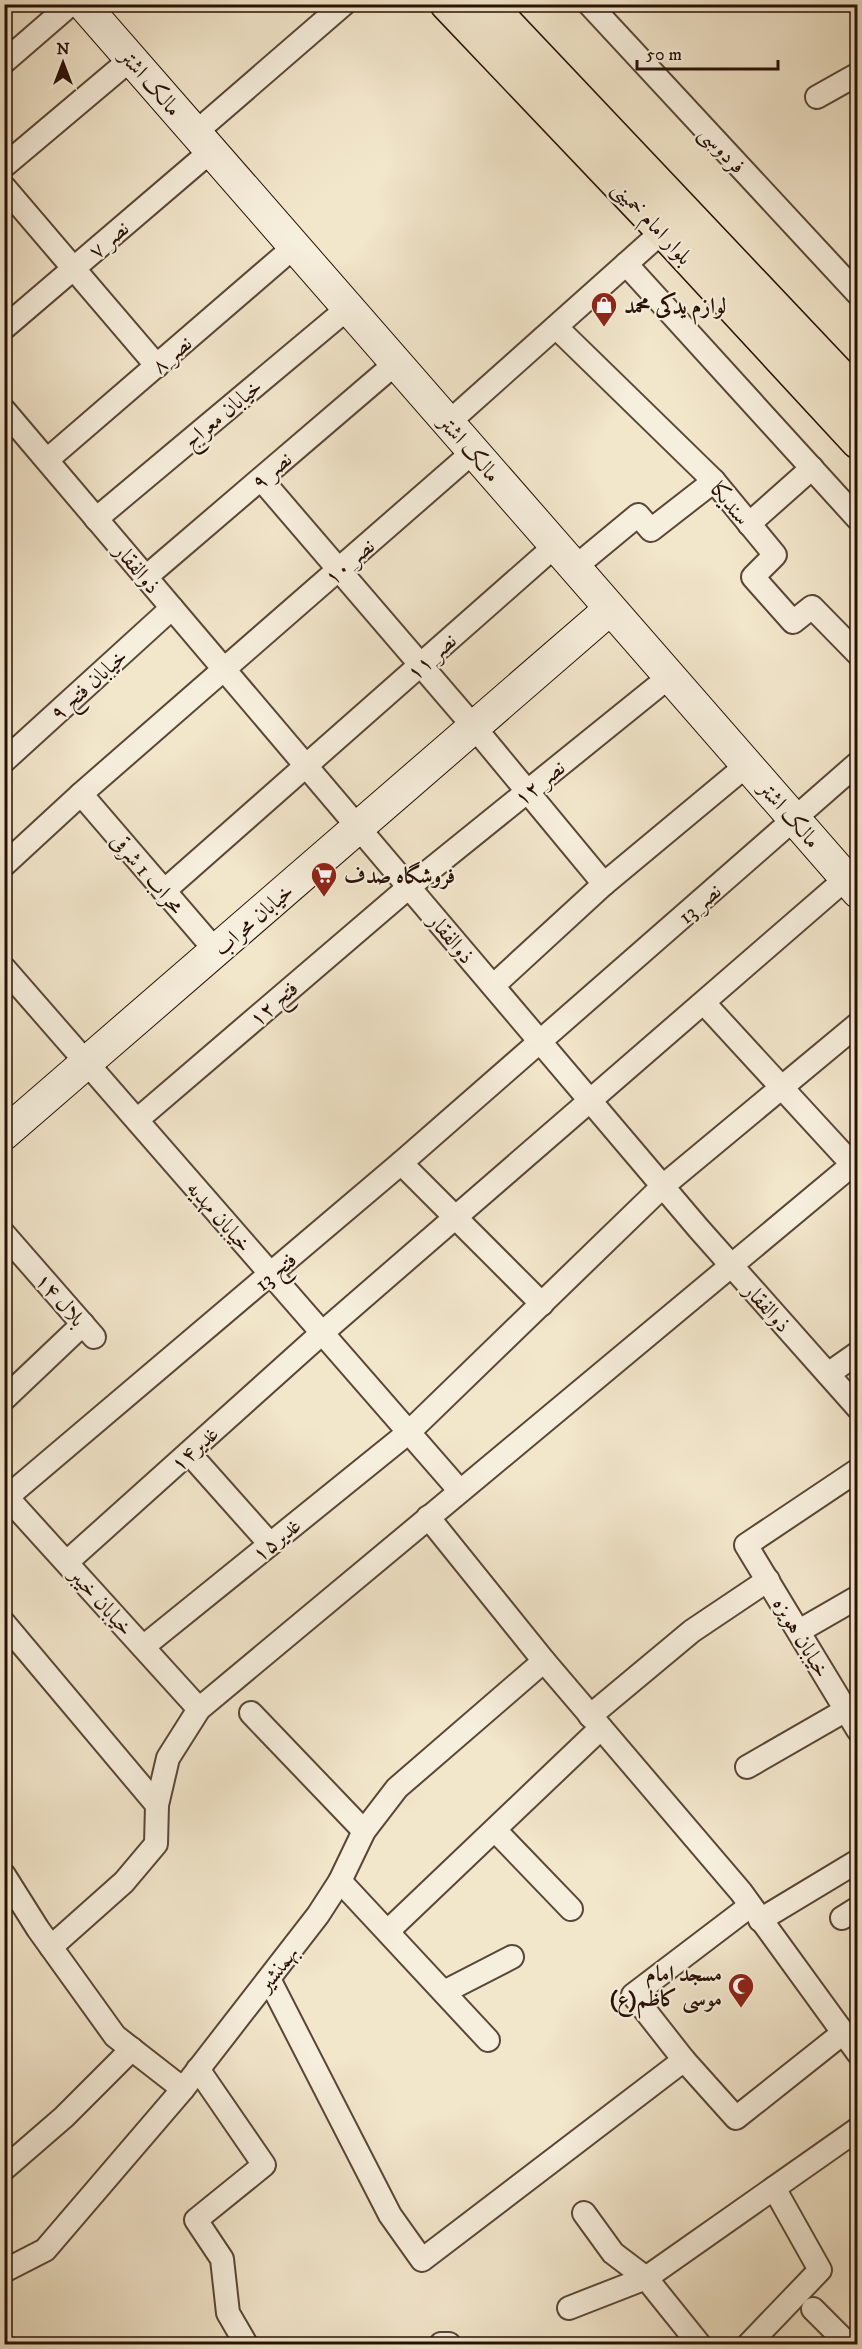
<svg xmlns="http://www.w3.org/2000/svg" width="862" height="2349" font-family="'IM FELL DW Pica',Amiri,serif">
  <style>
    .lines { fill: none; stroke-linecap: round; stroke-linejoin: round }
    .street-casing { stroke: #5a4637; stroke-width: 26 }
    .secondary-casing { stroke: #271006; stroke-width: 34 }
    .primary-casing { stroke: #271006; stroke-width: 36 }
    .street { stroke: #f7efdd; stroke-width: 22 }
    .secondary { stroke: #f7efdd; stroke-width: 32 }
    .primary { stroke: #f2e6cb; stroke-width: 33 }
    .labels { text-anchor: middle; stroke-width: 4.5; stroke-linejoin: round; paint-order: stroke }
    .street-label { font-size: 22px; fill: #271006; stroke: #f7efdd }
    .poi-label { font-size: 22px; font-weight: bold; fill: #271006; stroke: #f7efdd; text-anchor: start }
  </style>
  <rect width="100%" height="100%" fill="#f2e6cb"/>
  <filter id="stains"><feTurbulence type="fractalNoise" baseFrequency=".00333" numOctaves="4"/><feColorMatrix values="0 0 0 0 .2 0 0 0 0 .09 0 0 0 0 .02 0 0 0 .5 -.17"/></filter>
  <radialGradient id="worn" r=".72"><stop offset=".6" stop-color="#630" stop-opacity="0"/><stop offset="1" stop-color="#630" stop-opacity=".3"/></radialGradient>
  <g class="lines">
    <g class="street-casing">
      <g id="street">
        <path d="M589,4L858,294"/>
        <path d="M4,62L71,4"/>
        <path d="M817,97L858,74"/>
        <path d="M195,133L344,4"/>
        <path d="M4,166L131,59"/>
        <path d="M4,187L157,366"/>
        <path d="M626,264L858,519"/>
        <path d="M556,327L714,481L775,555L753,577L793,622L812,607L858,654"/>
        <path d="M4,328L211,151"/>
        <path d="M4,410L699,1229L858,1408"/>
        <path d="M448,423L663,231"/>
        <path d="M47,460L294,247"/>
        <path d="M261,479L474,727L604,884"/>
        <path d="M96,519L348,308"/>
        <path d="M749,524L812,468"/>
        <path d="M574,568L638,515L651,530L714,481"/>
        <path d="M146,577L396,363"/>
        <path d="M4,761L172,608"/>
        <path d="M81,794L216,951"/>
        <path d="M4,865L81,794L473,452"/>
        <path d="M164,891L555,546"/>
        <path d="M4,968L460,1491"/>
        <path d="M493,986L604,884L747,765"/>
        <path d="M704,1003L852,1164"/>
        <path d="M137,1120L409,887L669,677"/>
        <path d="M401,1163L542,1304"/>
        <path d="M4,1234L94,1337"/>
        <path d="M828,1374L858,1353"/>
        <path d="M4,1399L83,1324"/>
        <path d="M189,1453L270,1544"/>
        <path d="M858,1470L746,1545L858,1730"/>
        <path d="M4,1494L199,1709"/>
        <path d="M7,1497L401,1163L858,763"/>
        <path d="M428,1517L544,1661L741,1892L858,2053"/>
        <path d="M67,1562L322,1333L857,869"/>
        <path d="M4,1623L157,1805"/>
        <path d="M799,1631L858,1597"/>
        <path d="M143,1647L409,1432L663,1186L858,1024"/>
        <path d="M251,1713L364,1831"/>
        <path d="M590,1716L692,1631L768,1580"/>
        <path d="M747,1767L846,1710"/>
        <path d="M495,1830L571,1909"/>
        <path d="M4,1875L38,1929L115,2036L183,2089"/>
        <path d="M340,1881L488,2040"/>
        <path d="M750,1906L633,1995L684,2060L736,2118L843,2033"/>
        <path d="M842,1918L858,1908"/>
        <path d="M760,1920L858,1861"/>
        <path d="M388,1931L601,1728"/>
        <path d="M51,1947L124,1882L156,1844L157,1805L168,1758L199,1709L858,1160"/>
        <path d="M269,1979L390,2215L422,2260L684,2060"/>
        <path d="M444,1992L512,1957"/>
        <path d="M198,2069L264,2165L196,2220L222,2259L228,2313L246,2344"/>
        <path d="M4,2169L64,2117L132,2049"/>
        <path d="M584,2213L613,2253L646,2278L699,2344"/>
        <path d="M4,2271L45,2250L183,2089L318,1915L340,1881L364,1831L397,1788L544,1661"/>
        <path d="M569,2308L646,2278L858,2129"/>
        <path d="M813,2309L848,2344"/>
        <path d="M441,2344H449"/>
        <path d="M749,2344L820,2270L774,2188"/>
      </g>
    </g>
    <g class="secondary-casing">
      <g id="secondary">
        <path d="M83,4L858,892"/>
        <path d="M4,1134L610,609"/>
      </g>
    </g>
    <g class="primary-casing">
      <g id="primary">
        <path d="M447,4L663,231L858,442"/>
        <path d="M488,4L858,395"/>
      </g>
    </g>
    <use href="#street" class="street"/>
    <use href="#secondary" class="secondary"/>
    <use href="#primary" class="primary"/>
  </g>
  <defs>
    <g id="shop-pin" transform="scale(1.35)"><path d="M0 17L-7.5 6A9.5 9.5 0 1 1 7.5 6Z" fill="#8f2418" stroke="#f7efdd"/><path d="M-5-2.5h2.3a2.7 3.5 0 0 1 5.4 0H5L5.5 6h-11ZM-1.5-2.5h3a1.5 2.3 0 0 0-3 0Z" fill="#fff"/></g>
    <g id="supermarket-pin" transform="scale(1.35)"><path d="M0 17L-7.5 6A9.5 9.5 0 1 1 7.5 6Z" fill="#8f2418" stroke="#f7efdd"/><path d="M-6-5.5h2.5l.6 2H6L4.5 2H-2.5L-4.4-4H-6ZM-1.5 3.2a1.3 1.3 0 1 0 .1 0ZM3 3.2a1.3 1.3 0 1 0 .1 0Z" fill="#fff"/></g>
    <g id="mosque-pin" transform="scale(1.35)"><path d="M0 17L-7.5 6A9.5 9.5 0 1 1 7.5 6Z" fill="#8f2418" stroke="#f7efdd"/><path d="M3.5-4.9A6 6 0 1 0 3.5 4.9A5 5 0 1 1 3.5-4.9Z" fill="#fff"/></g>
  </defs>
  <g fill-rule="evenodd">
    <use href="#shop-pin" x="604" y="305"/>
    <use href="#supermarket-pin" x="324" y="875"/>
    <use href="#mosque-pin" x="741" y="1986"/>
  </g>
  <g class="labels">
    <g class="street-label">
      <text transform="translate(151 82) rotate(49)" y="8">مالک اشتر</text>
      <text transform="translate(723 149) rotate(47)" y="8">فردوسی</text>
      <text transform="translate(653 222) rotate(47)" y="8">بلوار امام خمینی</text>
      <text transform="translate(108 239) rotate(-41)" y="8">نصر ۷</text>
      <text transform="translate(171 354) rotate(-41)" y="8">نصر ۸</text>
      <text transform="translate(222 413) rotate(-40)" y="8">خیابان معراج</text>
      <text transform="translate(470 448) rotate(49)" y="8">مالک اشتر</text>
      <text transform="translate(271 470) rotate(-41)" y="8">نصر ۹</text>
      <text transform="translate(731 503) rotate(50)" y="8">سندیکا</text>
      <text transform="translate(349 561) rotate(-41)" y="8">نصر ۱۰</text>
      <text transform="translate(138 568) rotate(50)" y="8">ذوالفقار</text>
      <text transform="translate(431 656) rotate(-42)" y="8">نصر ۱۱</text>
      <text transform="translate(88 684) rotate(-42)" y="8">خیابان فتح ۹</text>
      <text transform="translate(539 782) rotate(-39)" y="8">نصر ۱۲</text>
      <text transform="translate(790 814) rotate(49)" y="8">مالک اشتر</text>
      <text transform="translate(148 873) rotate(49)" y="8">محراب 1 شرقی</text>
      <text transform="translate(699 903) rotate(-41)" y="8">نصر 13</text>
      <text transform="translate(253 919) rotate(-41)" y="8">خیابان محراب</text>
      <text transform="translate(452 938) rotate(50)" y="8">ذوالفقار</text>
      <text transform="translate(273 1003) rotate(-41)" y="8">فتح ۱۲</text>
      <text transform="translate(220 1216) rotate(49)" y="8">خیابان مهدیه</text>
      <text transform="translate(275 1271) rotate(-40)" y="8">فتح 13</text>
      <text transform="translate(61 1299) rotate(49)" y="8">بلال ۱۴</text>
      <text transform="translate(768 1307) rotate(48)" y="8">ذوالفقار</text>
      <text transform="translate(194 1448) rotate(-42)" y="8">غدیر۱۴</text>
      <text transform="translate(276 1539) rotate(-39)" y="8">غدیر۱۵</text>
      <text transform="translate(102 1601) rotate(48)" y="8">خیابان خیبر</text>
      <text transform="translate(802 1637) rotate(59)" y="8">خیابان هویزه</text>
      <text transform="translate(277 1968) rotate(-52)" y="8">بهمنشیر</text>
    </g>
    <g class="poi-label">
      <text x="624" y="313">لوازم یدکی محمد</text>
      <text x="344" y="883">فروشگاه صدف</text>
      <text x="722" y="1981" text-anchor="end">مسجد امام<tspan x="722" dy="25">موسی کاظم(ع)</tspan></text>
    </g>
  </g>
  <rect width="862" height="2349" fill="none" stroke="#f2e6cb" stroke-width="24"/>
  <rect x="6" y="6" width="850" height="2337" fill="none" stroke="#271006" stroke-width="3"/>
  <rect x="12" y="12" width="838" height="2325" fill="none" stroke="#271006" stroke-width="1.5"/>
  <g transform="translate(63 63)" stroke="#f7efdd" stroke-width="4.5" paint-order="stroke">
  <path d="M0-4.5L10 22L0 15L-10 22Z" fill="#271006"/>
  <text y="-9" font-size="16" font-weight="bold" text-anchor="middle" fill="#271006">N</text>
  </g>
  <path d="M637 60v9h141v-9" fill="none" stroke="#271006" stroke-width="3"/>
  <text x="646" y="60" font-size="18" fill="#271006" stroke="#f7efdd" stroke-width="4.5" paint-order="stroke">50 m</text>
  <rect width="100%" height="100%" filter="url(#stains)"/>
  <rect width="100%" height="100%" fill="url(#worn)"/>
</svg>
